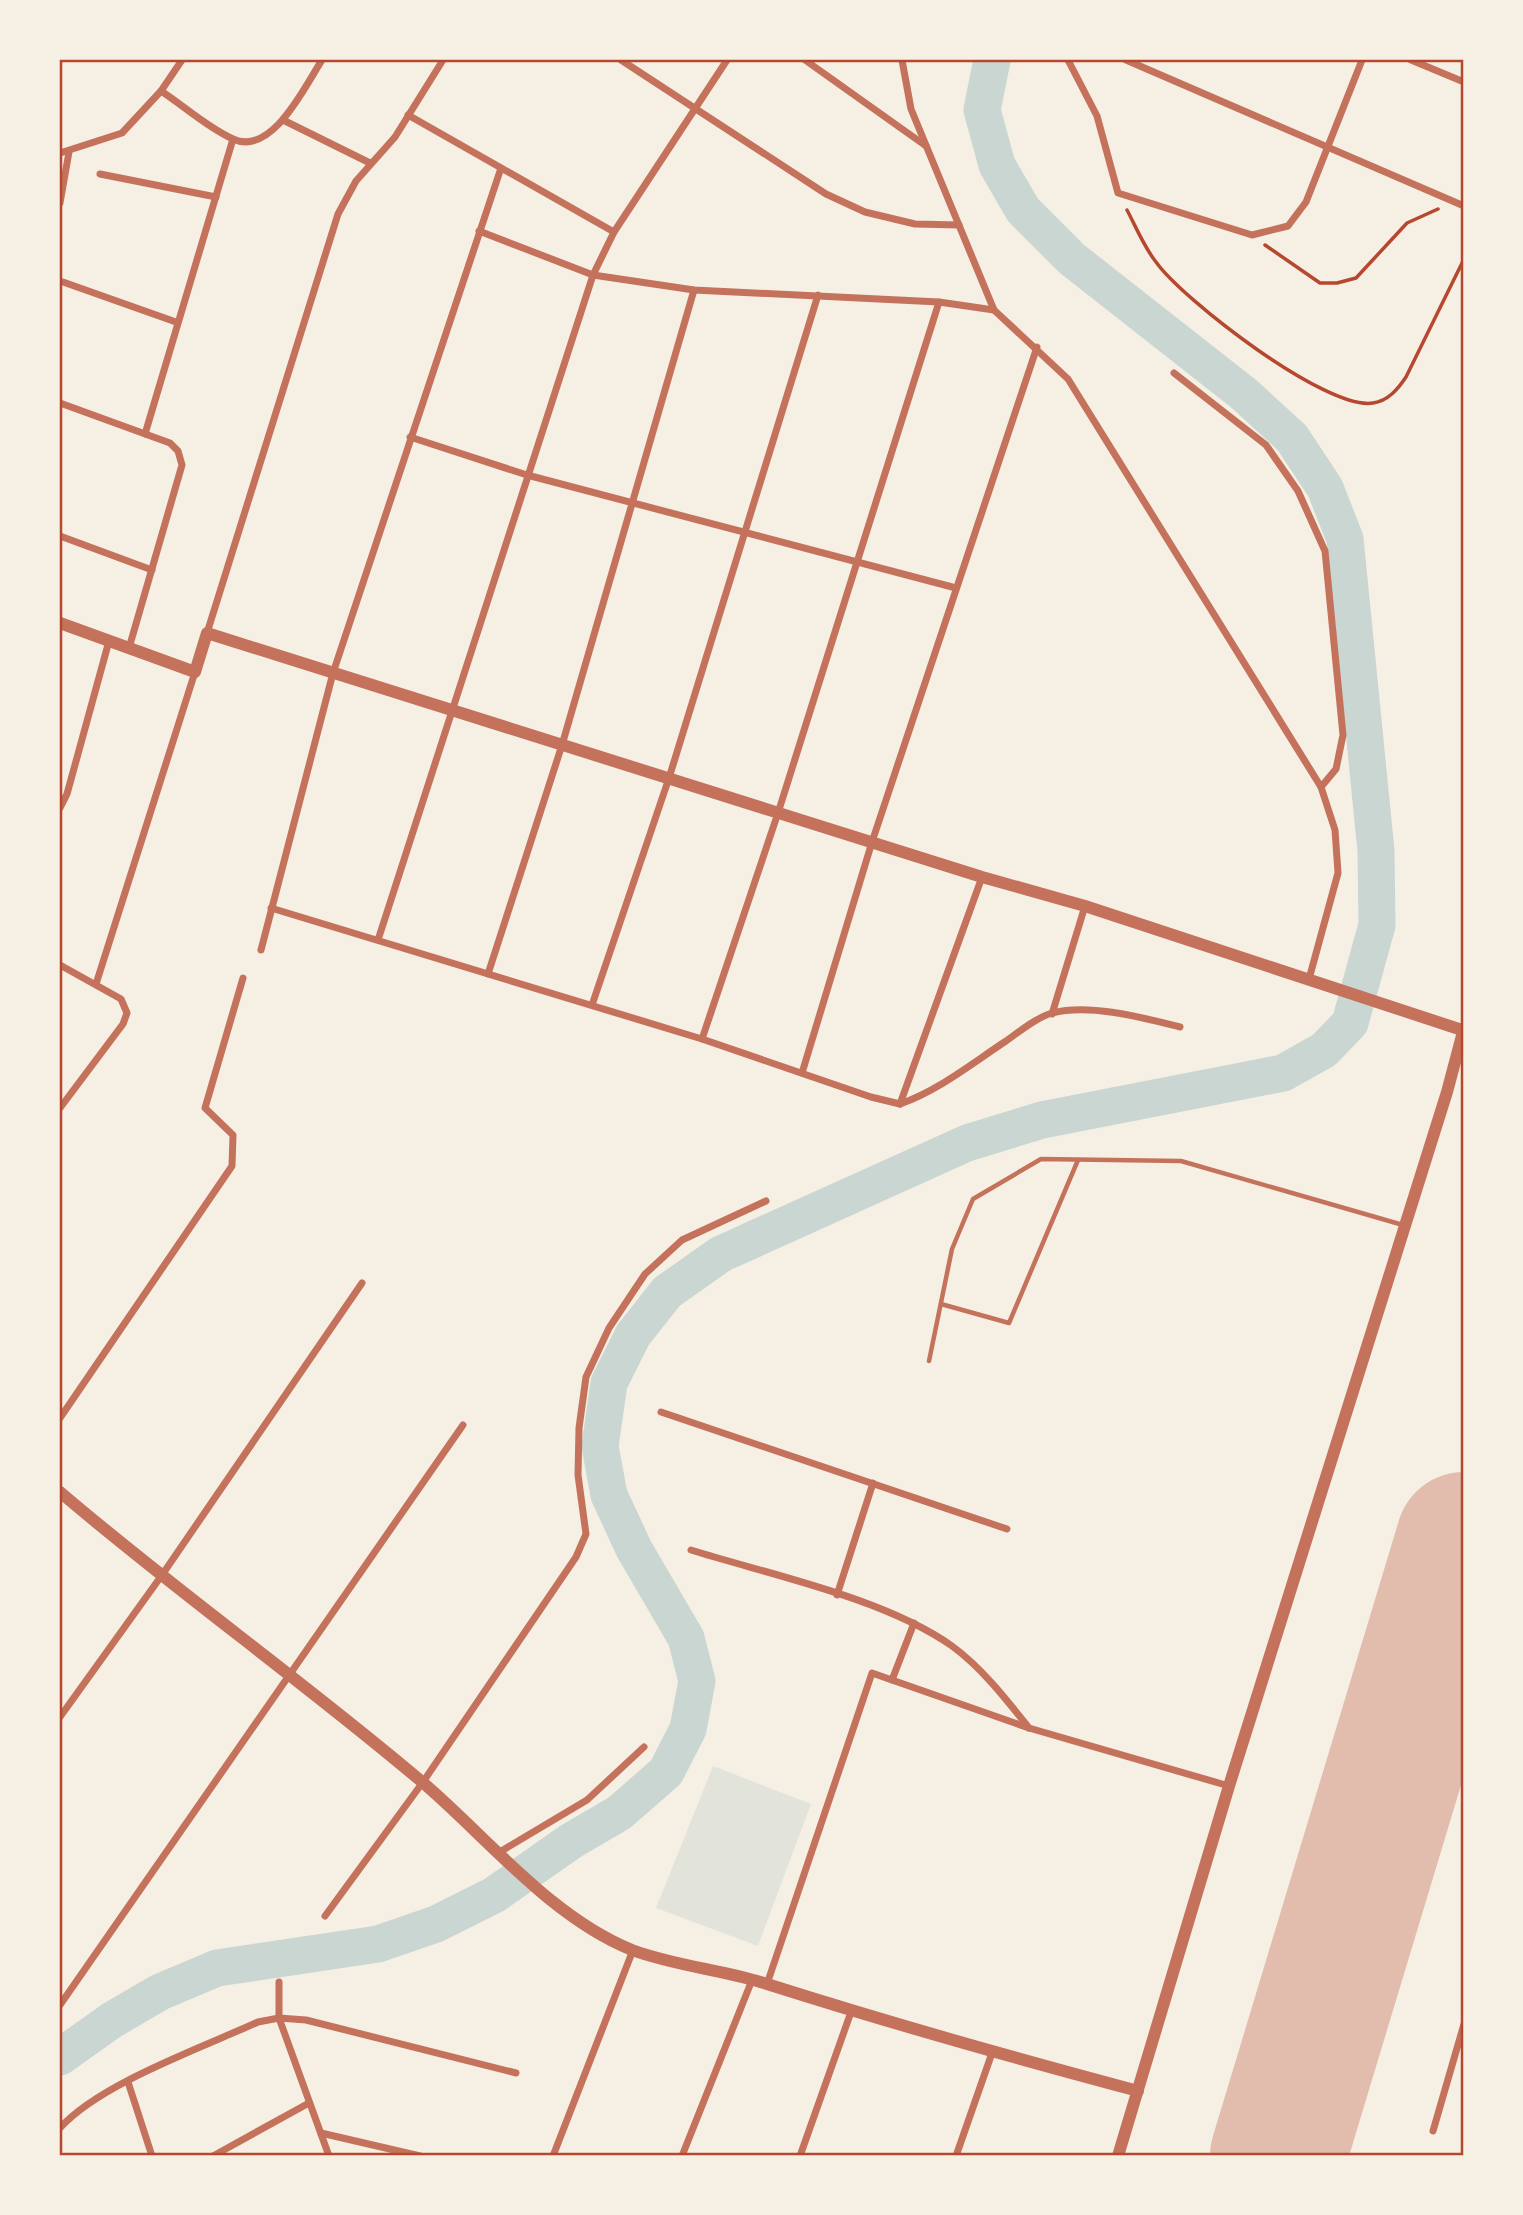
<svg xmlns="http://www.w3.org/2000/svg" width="1523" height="2215" font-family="Jost,sans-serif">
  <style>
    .green { fill: #e2e4dc }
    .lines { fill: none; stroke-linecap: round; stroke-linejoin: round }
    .river { stroke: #c9d6d2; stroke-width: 37 }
    .runway { stroke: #e2bdae; stroke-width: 136 }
    .path { stroke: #b5482f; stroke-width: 3.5 }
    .service { stroke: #c5725c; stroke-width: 4.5 }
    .minor { stroke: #c5725c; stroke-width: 7 }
    .tertiary { stroke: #c5725c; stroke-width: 12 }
    .neatline { fill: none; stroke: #b5482f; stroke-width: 2.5 }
  </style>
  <rect width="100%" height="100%" fill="#f6efe4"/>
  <path class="green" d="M713,1766L811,1804L758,1946L656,1908Z"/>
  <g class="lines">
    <path class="river" d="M60,2057L112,2020L160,1992L217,1968L378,1944L436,1924L494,1895L571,1841L619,1813L666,1772L688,1729L697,1681L686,1638L634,1549L609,1495L600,1446L609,1383L633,1335L667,1292L721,1254L967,1143L1042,1120L1283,1073L1324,1050L1350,1023L1377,925L1376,851L1345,539L1325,488L1292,438L1244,394L1072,259L1023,210L997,165L982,110L992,60"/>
    <path class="runway" d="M1278,2156L1464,1540"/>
    <g class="path">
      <path d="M1127,210C1136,227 1144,247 1156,262C1183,300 1327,411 1373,403C1388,401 1398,389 1406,377L1464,259"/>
      <path d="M1265,245L1320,283H1337L1356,278L1407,223L1438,209"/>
    </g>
    <g class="service">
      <path d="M941,1304L1009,1323L1078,1160"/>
      <path d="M929,1361L952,1249L973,1199L1041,1159L1181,1161L1403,1225"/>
    </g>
    <g class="minor">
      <path d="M621,60L826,194L865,212L915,224L959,225"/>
      <path d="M805,60L926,146"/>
      <path d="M902,60L911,109L994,310L1068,379L1321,787L1335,830L1338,873L1309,979"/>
      <path d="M1068,60L1097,116L1118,193L1252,235L1288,226L1306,202L1362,60"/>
      <path d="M1126,60L1464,206"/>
      <path d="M1411,60L1464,82"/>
      <path d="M161,91C184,106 208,128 233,139C272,157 305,86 322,60"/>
      <path d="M408,115L614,232"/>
      <path d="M283,120L370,163"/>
      <path d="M60,153L122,133L161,91L182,60"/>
      <path d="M100,174L216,197"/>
      <path d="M60,203L69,152"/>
      <path d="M479,231L593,275L694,290L939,302L994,310"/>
      <path d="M63,282L176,322"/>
      <path d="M1174,373L1266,445L1298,491L1325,551L1343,735L1336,769L1321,787"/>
      <path d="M60,403L170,443L178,451L182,465L129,648"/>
      <path d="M145,434L233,139"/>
      <path d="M410,437L527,475L956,588"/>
      <path d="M60,536L152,570"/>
      <path d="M207,633L338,214L356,181L395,137L443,60"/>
      <path d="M60,808L67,794L109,641"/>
      <path d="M271,908L702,1039L871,1097L900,1104"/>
      <path d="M378,940L593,275L614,232L727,60"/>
      <path d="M261,950L333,673L501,168"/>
      <path d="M60,965L121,999L127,1013L123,1024L60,1108"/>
      <path d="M488,974L562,745L694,290"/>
      <path d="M96,984L195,672"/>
      <path d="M592,1005L669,778L818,295"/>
      <path d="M1052,1014L1085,906"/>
      <path d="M702,1039L778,813L939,302"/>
      <path d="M802,1073L872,842L1037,347"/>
      <path d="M900,1104C939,1090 971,1064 1006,1041C1020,1031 1036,1018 1052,1013C1090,1003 1144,1018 1180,1027"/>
      <path d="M900,1104L982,877"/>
      <path d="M661,1412L1007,1529"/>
      <path d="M60,1418L232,1166L233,1135L205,1108L243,978"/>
      <path d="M691,1550C771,1575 884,1598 952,1646C982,1668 1006,1699 1029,1728"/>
      <path d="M837,1595L873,1483"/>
      <path d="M892,1680L914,1623"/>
      <path d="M60,1717L162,1575L362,1283"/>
      <path d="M498,1853L587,1800L644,1747"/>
      <path d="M325,1916L423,1782L576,1557L586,1534L578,1475L579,1428L586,1377L609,1328L645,1274L682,1240L766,1201"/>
      <path d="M279,1982V2018L329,2156"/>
      <path d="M767,1984L872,1673L1029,1728L1229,1786"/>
      <path d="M60,2005L463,1425"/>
      <path d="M128,2082L152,2156"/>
      <path d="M60,2128C99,2084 201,2048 258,2022L279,2018L306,2020L516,2073"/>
      <path d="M1433,2131L1464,2024"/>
      <path d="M321,2133L420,2156"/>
      <path d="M213,2156L309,2103"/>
      <path d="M553,2156L633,1950"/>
      <path d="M682,2156L752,1980"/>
      <path d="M800,2156L851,2012"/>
      <path d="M956,2156L992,2053"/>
    </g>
    <g class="tertiary">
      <path d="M60,623L195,672L207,633L982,877L1085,906L1462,1030"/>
      <path d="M60,1492C177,1592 303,1681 421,1781C486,1836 550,1917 632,1950C675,1966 724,1970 767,1984C890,2023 1014,2058 1138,2091"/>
      <path d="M1118,2156L1229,1786L1447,1092L1464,1028"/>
    </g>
  </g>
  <rect width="1523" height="2215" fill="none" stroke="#f6efe4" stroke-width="122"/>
  <rect x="61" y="61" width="1401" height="2093" class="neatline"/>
</svg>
